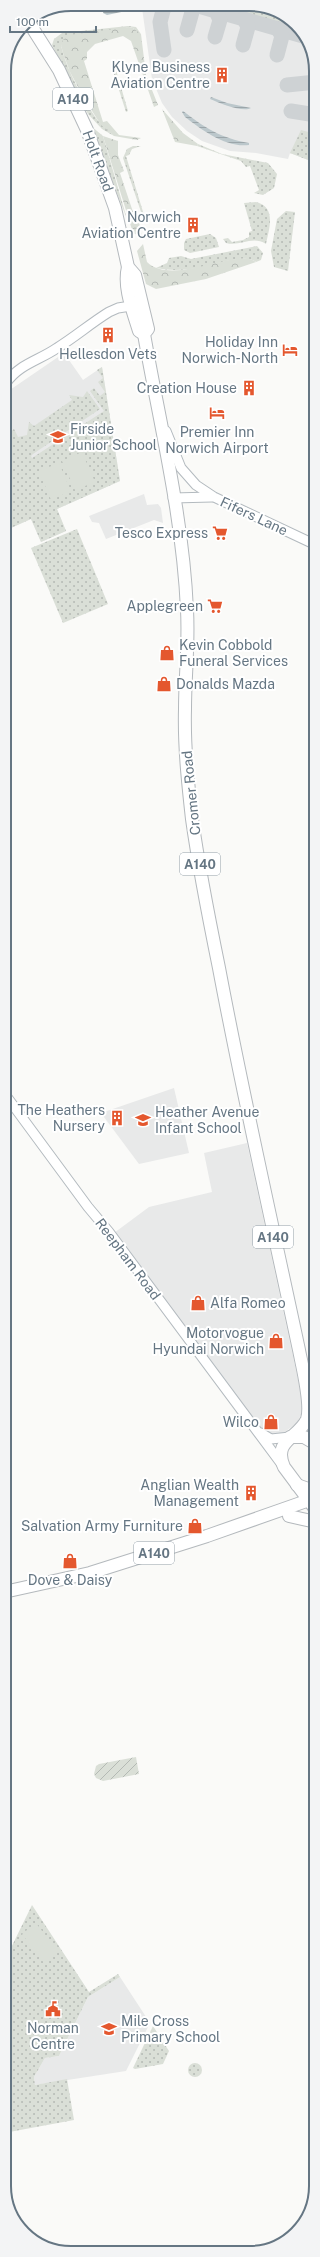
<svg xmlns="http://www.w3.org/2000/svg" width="320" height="2257" font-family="'Public Sans',sans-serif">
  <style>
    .built { fill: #e8e9e9 }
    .grass { fill: url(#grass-dots) }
    .forest { fill: url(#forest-crowns) }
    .garden { fill: url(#garden-furrows) }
    .pitch { fill: #dadfd7 }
    .water { fill: url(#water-rules) }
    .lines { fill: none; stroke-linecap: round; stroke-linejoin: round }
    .taxiway { stroke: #ced2d4; stroke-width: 15 }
    .secondary-casing { stroke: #b3babf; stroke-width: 11 }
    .highway-casing { stroke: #b4b9bd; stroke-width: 14 }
    .secondary { stroke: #fff; stroke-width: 9 }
    .highway { stroke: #fff; stroke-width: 12 }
    .labels { text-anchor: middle; stroke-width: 4; stroke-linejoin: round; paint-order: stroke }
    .shield { fill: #fff; stroke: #939fa8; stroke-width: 1 }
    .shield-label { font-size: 13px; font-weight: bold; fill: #657683 }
    .poi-label { font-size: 14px; fill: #657683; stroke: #fff; text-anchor: end }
    .street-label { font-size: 14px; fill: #657683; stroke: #fff }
    .rim { fill: none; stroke: #657683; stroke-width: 2 }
  </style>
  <defs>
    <pattern id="grass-dots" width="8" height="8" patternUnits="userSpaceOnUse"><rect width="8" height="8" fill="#dadfd7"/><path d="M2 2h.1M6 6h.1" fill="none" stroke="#b4b9b4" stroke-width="1.8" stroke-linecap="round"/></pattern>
    <pattern id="forest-crowns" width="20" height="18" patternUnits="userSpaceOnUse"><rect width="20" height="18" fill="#dadfd7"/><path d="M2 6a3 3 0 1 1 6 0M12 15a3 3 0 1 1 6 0" fill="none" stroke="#b4b9b4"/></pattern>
    <pattern id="garden-furrows" width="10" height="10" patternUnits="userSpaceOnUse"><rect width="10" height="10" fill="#dadfd7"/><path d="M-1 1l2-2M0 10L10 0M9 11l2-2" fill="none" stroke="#b4b9b4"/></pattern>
    <pattern id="water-rules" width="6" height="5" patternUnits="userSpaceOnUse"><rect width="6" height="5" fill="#bbc7cb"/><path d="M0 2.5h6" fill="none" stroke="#9ca6aa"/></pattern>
  </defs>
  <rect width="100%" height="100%" fill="#fafaf8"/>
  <g class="built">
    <path d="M266,6L300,27L316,66V163L290,153L288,159L256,153L230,151L202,141L187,131L172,117L162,103L152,79L142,8Z"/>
    <path d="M64,353L83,380L102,367L120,481L57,509L66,531L41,542L31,519L4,531V394Z"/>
    <path d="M144,494L147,505L158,504L161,508L163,523L154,520L106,539L99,523L92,522L89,516Z"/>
    <path d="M174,1088L189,1153L139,1164L101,1113Z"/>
    <path d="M247,1143L302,1398L303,1410L297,1423L282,1434L275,1435L265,1432L258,1425L114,1233L149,1207L212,1192L204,1153Z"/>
    <path d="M120,1977L150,2023L126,2071L35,2085L34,2077L45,2058L59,2056L88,1997Z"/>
  </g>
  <g class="grass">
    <path d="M266,6L286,20L282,24H275L215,7Z"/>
    <path d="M128,26L136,27L141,34L133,28L129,27L61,45C66,69 85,104 100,123C104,128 110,132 114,136L102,129L88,114L52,45L54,39L62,33Z"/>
    <path d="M116,70L128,111L126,112L113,71Z"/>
    <path d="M91,126L103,136L127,219Z"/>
    <path d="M301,130L316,134V163L290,153Z"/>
    <path d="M198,144L222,154L268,163L277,174L274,188L263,195L254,193L259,190L250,166L246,167L241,161L197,146Z"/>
    <path d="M133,146H141L132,149L129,155L126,156L144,215H148V217L142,215L123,158L127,149Z"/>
    <path d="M256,202C277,207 269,229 266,244C252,235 240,247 226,243L223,239L228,238L232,242L243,240L249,237V232L252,231L244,203Z"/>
    <path d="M286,211L295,212L288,271L274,267L271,251L277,219Z"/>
    <path d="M210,234L216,238L219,247L190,253L184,250V243L186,239Z"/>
    <path d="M257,246L263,253L261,260L256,262C246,253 213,265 199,268C185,270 170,271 156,268L167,263L169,258L181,256L191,259Z"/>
    <path d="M102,367L120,481L57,509L66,531L41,542L31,519L4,531V420L11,431L14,429L18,437L27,435L29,422L34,426L72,400L69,395L83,397L87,391L100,409L33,454L31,456L32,458L104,411L90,391L94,388L100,396L105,392L98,382L103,378L97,370Z"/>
    <path d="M77,529L108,604L63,623L31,548Z"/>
    <path d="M32,1905L89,1992L118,1974L120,1977L88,1997L59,2056L45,2058L34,2077L35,2085L67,2079L74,2120L4,2133V1962Z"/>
    <path d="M153,2026L169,2051L163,2064L135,2069L133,2068Z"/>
    <circle cx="195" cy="2070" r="7"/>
  </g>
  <g class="forest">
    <path d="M129,27L133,28L141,34L146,75L158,105L154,107L131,41L123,36L95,44L87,52V59L84,61L103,122L107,121L119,135L141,138L137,140L114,136L101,125L85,100L70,72L63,53L61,45L63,40L69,35Z"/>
    <path d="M162,109L183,133L198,144L197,146L175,142Z"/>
    <path d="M103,136L118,141V155L124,171L120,173L135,218L139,222L142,237L133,233Z"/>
    <path d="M143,244L147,262C173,287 238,247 256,262L206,279L156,289L146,284L137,251Z"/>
  </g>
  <path class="garden" d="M136,1757L139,1774L103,1781L96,1778L94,1774L96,1766L99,1764Z"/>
  <g class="pitch">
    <path d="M82,452L95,482L75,490L62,461Z"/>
    <path d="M59,463L71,491L51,500L39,471Z"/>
    <path d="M36,1923L58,1952L44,1963L22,1934Z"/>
  </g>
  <g class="water">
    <path d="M105,8H128L126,11L107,15L103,13Z"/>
    <path d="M211,97L227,103L251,108C244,113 219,103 210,99Z"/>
    <path d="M183,111C205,128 221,138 249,143V145C226,148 202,130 185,117L182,112Z"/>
  </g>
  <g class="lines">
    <g class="taxiway">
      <path d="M164,7L160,22L164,50"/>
      <path d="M202,7L303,36"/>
      <path d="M187,30L192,12V7"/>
      <path d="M215,37L220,20L216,11"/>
      <path d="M243,45L248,27L244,19"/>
      <path d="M277,55L282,36L278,29"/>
      <path d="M287,85L316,82"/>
      <path d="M291,111L316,115"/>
    </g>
    <g class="secondary-casing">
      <g id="secondary">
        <path d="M6,383C19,364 40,360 57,348C75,337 91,323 109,312L118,308L137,305"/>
        <path d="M166,431L181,468L196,485L214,497L316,545"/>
        <path d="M173,498L212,497"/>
        <path d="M4,1093L88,1207L109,1232L283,1466"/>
        <path d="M261,1433L271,1439L290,1437"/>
      </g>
    </g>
    <g class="highway-casing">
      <g id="highway">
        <path d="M28,21L59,70L87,130L115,208L128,267L135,275L148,329L144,334C160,425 183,517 187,610C189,643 185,676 185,709C184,746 188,783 192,819C199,869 209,919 219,968C243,1096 272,1223 299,1350C302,1366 312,1404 307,1419C299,1438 272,1440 284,1467L316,1510"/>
        <path d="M128,267C123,287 133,311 139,331L144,334"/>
        <path d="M290,1437H304L316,1444"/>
        <path d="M297,1485L308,1489L316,1486"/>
        <path d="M289,1516L316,1522"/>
        <path d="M4,1592L90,1573L207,1536L315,1498"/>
      </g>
    </g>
    <use href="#secondary" class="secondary"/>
    <use href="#highway" class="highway"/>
  </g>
  <defs>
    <g id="building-bare" transform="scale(1.2)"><path d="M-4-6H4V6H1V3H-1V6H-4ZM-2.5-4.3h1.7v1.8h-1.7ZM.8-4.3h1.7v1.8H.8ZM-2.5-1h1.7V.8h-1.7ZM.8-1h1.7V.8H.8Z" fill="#e4572e" stroke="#fff" stroke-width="2.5" paint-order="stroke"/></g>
    <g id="hotel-bare" transform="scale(1.2)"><path d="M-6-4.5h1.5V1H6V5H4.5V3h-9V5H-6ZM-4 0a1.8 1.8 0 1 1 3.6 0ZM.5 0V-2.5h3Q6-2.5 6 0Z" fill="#e4572e" stroke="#fff" stroke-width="2.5" paint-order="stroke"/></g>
    <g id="school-bare" transform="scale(1.2)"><path d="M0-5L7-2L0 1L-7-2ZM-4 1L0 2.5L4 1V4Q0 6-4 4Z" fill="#e4572e" stroke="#fff" stroke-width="2.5" paint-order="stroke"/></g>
    <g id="supermarket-bare" transform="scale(1.2)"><path d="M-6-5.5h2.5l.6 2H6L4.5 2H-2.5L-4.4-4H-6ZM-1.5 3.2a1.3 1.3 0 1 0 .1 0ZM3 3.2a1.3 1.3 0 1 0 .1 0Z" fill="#e4572e" stroke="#fff" stroke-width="2.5" paint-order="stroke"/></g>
    <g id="shop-bare" transform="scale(1.2)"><path d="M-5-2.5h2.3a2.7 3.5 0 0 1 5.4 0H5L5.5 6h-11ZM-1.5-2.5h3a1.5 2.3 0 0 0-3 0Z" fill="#e4572e" stroke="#fff" stroke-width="2.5" paint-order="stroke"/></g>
    <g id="civic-bare" transform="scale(1.2)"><path d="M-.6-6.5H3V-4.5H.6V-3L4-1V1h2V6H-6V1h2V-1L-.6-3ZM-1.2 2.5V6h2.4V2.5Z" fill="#e4572e" stroke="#fff" stroke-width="2.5" paint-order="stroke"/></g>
  </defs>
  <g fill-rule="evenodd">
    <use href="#building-bare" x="222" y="75"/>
    <use href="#building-bare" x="193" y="225"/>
    <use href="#building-bare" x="108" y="335"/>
    <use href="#hotel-bare" x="290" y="350"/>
    <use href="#building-bare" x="249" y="388"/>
    <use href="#hotel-bare" x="217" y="413"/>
    <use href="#school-bare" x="58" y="437"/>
    <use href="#supermarket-bare" x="220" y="533"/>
    <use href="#supermarket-bare" x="215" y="606"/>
    <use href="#shop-bare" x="167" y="653"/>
    <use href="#shop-bare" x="164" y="684"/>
    <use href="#building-bare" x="117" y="1118"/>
    <use href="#school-bare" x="143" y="1120"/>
    <use href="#shop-bare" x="198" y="1303"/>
    <use href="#shop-bare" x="276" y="1341"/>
    <use href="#shop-bare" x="271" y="1422"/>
    <use href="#building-bare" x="251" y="1493"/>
    <use href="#shop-bare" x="195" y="1526"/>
    <use href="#shop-bare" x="70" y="1561"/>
    <use href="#civic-bare" x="53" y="2009"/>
    <use href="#school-bare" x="109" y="2029"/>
  </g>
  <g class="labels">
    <g class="shield">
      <rect x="53" y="88" width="40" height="22" rx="3"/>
      <rect x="180" y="853" width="40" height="22" rx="3"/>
      <rect x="253" y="1226" width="40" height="22" rx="3"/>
      <rect x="134" y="1542" width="40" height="22" rx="3"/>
    </g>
    <g class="shield-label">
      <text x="73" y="104">A140</text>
      <text x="200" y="869">A140</text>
      <text x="273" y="1242">A140</text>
      <text x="154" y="1558">A140</text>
    </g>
    <g class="poi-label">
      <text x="210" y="72">Klyne Business<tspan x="210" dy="16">Aviation Centre</tspan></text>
      <text x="181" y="222">Norwich<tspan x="181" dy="16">Aviation Centre</tspan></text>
      <text x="278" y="347">Holiday Inn<tspan x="278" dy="16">Norwich-North</tspan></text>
      <text x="108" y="359" text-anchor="middle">Hellesdon Vets</text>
      <text x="237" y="393">Creation House</text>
      <text x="70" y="434" text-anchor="start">Firside<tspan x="70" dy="16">Junior School</tspan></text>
      <text x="217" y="437" text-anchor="middle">Premier Inn<tspan x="217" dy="16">Norwich Airport</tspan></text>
      <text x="208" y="538">Tesco Express</text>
      <text x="203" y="611">Applegreen</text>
      <text x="179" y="650" text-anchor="start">Kevin Cobbold<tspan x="179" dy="16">Funeral Services</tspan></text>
      <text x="176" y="689" text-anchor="start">Donalds Mazda</text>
      <text x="105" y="1115">The Heathers<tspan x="105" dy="16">Nursery</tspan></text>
      <text x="155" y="1117" text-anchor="start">Heather Avenue<tspan x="155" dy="16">Infant School</tspan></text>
      <text x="210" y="1308" text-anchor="start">Alfa Romeo</text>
      <text x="264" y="1338">Motorvogue<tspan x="264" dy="16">Hyundai Norwich</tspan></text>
      <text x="259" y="1427">Wilco</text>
      <text x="239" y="1490">Anglian Wealth<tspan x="239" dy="16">Management</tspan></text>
      <text x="183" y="1531">Salvation Army Furniture</text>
      <text x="70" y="1585" text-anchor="middle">Dove &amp; Daisy</text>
      <text x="121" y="2026" text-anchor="start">Mile Cross<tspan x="121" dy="16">Primary School</tspan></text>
      <text x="53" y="2033" text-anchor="middle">Norman<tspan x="53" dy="16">Centre</tspan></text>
    </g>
    <g class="street-label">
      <text transform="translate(98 161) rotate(70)" y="5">Holt Road</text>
      <text transform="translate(254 516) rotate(25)" y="5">Fifers Lane</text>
      <text transform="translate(191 793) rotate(-96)" y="5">Cromer Road</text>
      <text transform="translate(128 1259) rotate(53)" y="5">Reepham Road</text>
    </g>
  </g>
  <path d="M0 0H320V2257H0ZM71 11H249A60 60 0 0 1 309 71V2186A60 60 0 0 1 249 2246H71A60 60 0 0 1 11 2186V71A60 60 0 0 1 71 11Z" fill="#f3f4f5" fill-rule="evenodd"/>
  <path class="rim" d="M71 11H249A60 60 0 0 1 309 71V2186A60 60 0 0 1 249 2246H71A60 60 0 0 1 11 2186V71A60 60 0 0 1 71 11Z"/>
  <path d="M10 26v6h86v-6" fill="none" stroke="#657683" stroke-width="2"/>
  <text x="16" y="26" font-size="12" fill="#657683" stroke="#ffffff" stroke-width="3" paint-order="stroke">100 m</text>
</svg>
